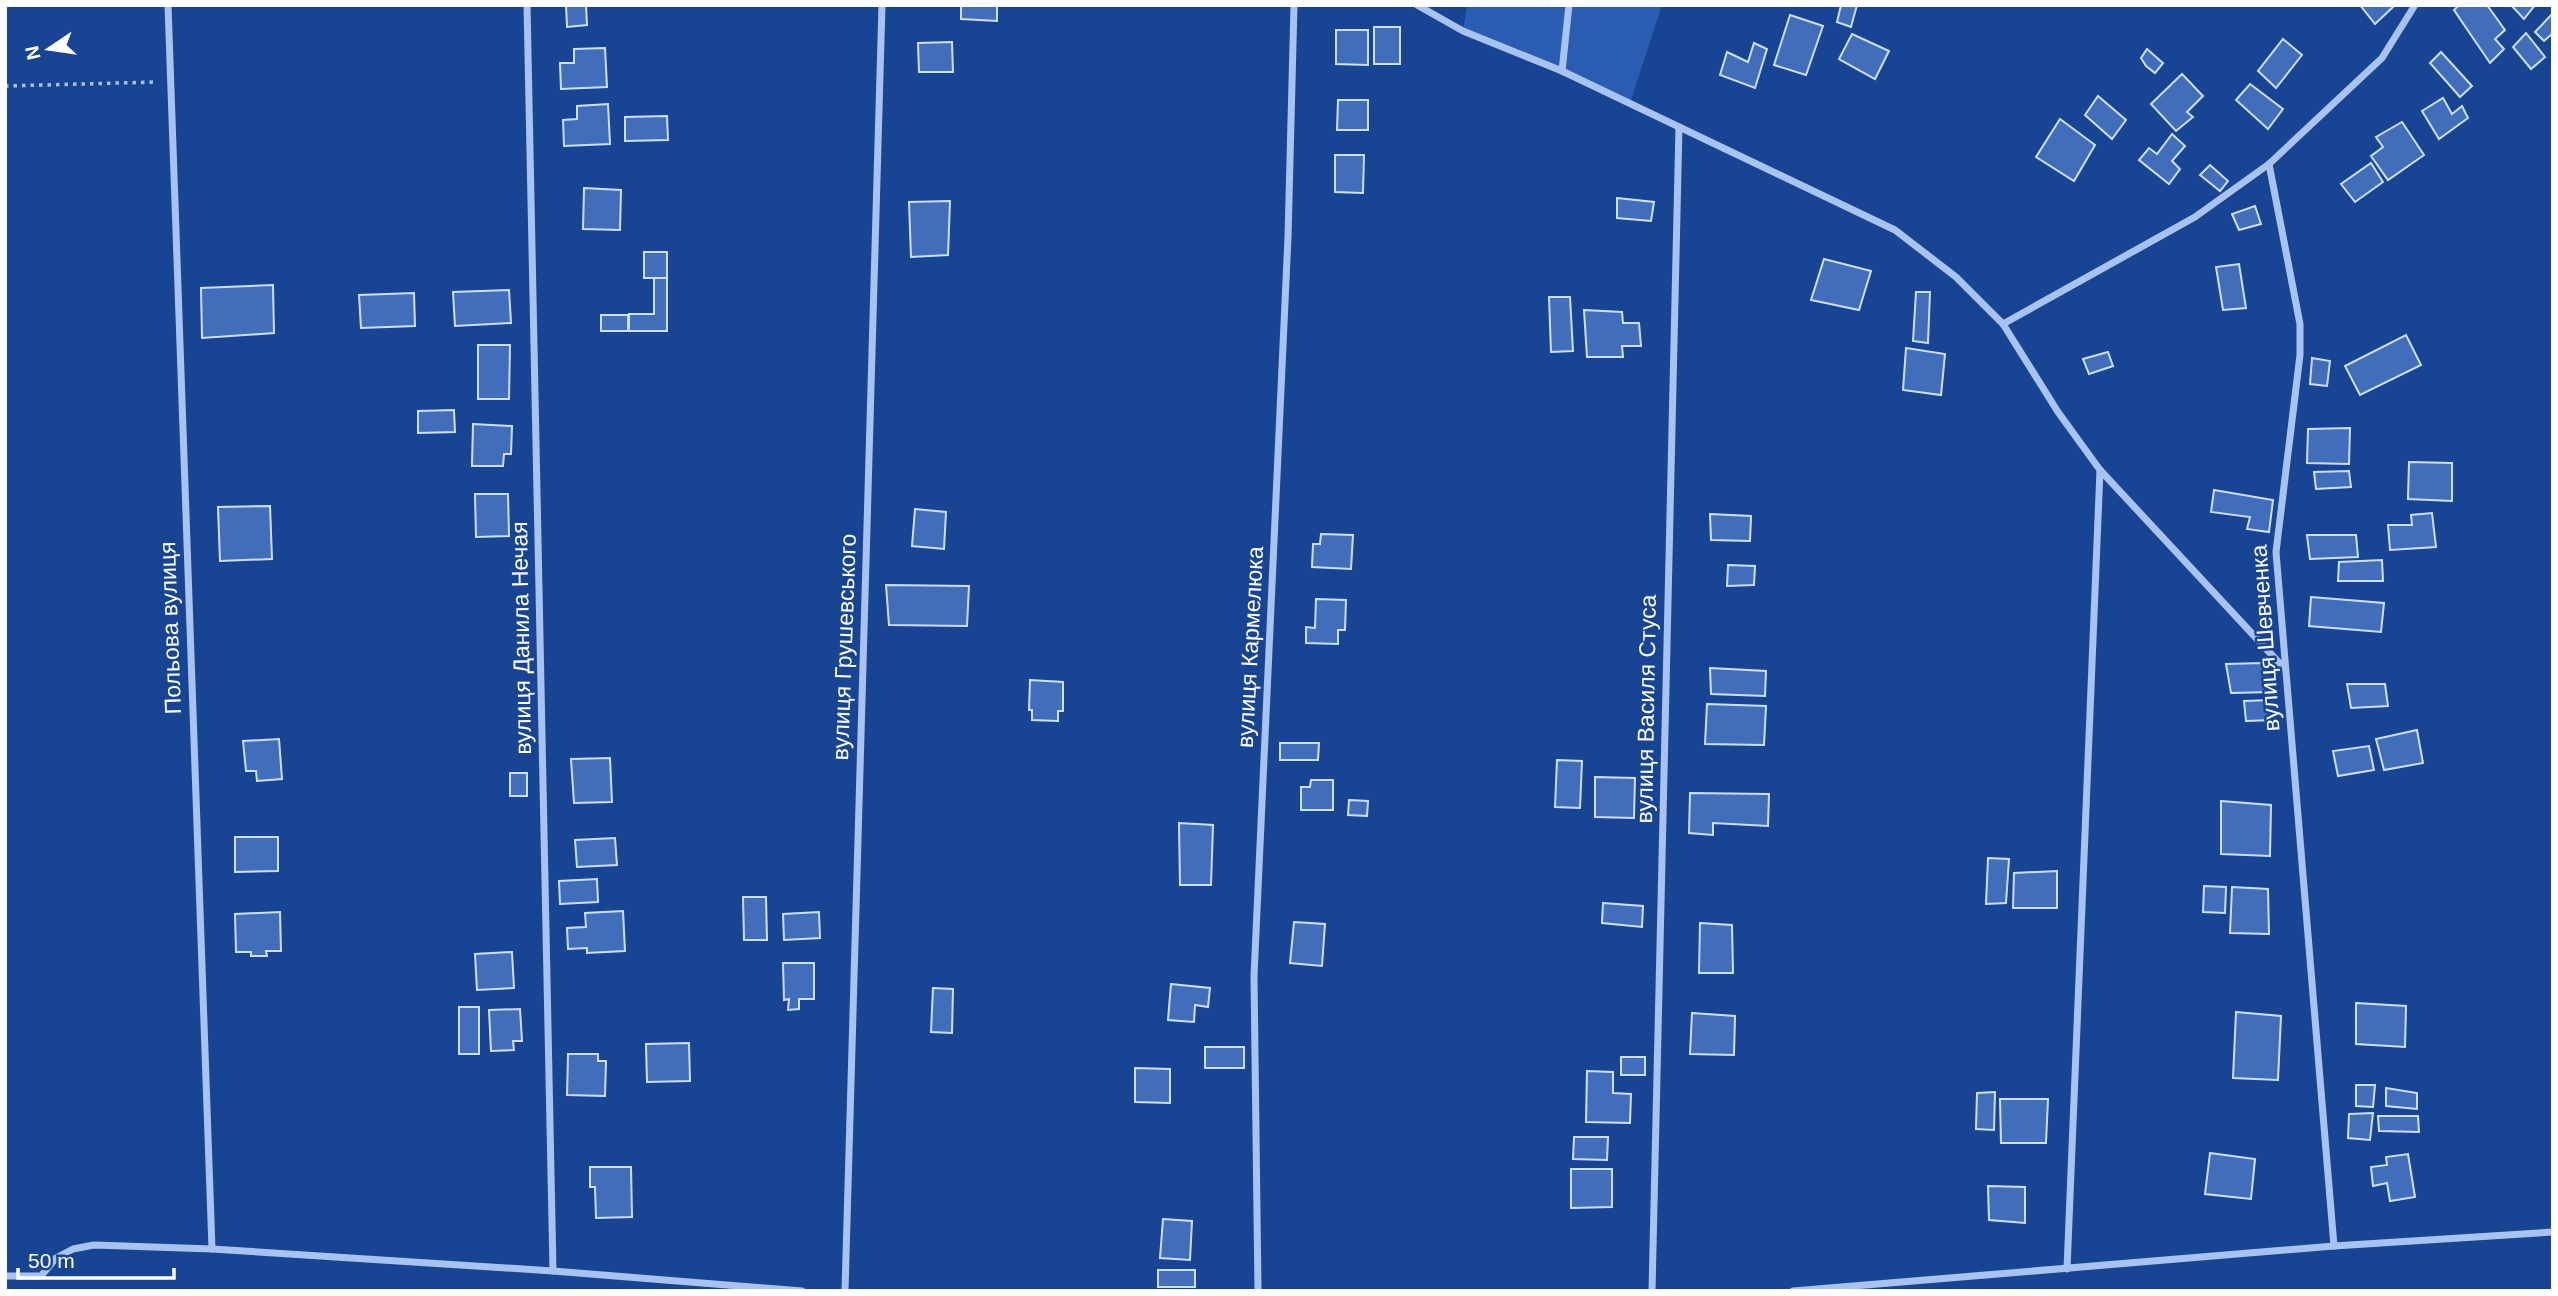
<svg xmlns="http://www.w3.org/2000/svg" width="2558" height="1296" font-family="Arial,sans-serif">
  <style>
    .green { fill: #2a5db1 }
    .building { fill: #406eba; stroke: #cedffb; stroke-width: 2 }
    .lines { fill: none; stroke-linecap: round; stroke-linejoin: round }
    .path { stroke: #a8c3f0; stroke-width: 3.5; stroke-dasharray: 3.5 5; stroke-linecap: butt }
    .street { stroke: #a8c3f0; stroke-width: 7 }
    .labels { text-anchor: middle; stroke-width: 5; stroke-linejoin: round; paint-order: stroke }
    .street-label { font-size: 23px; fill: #fff; stroke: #184593 }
  </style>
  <rect width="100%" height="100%" fill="#184593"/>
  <path class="green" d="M1467,5H1662L1630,103L1463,31Z"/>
  <g class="building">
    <path d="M566,5H586L587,25L567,27Z"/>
    <path d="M961,5H997V21L961,19Z"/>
    <path d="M1841,5H1857L1851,27L1837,22Z"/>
    <path d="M2360,5H2392L2393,7L2375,24Z"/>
    <path d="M2459,5H2487L2505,30L2495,39L2504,49L2490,63L2454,10Z"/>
    <path d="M2511,5H2535L2524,19Z"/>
    <path d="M2553,13V33L2544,41L2535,32Z"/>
    <path d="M1790,15L1823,26L1806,75L1774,65Z"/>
    <rect x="1374" y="27" width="26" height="37"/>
    <path d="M1336,30H1368V65L1336,64Z"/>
    <path d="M2526,33L2545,57L2531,69L2513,47Z"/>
    <path d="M1852,34L1889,51L1875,79L1839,59Z"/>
    <path d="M2283,39L2302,55L2276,88L2258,71Z"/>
    <path d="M952,42L953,72H919L918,43Z"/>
    <path d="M1754,43L1767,49L1755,88L1720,75L1727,52L1748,62Z"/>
    <path d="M605,48L607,87L561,89L560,63H574V49Z"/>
    <path d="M2147,49L2163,63L2155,73L2146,66L2141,58Z"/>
    <path d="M2441,52L2472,86L2460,97L2430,63Z"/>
    <path d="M2182,74L2203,96L2187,112L2193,117L2176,131L2151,104Z"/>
    <path d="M2250,84L2283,109L2268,129L2236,100Z"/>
    <path d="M2098,96L2126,120L2112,139L2085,115Z"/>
    <path d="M2443,98L2452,114L2462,106L2468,118L2439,139L2422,111Z"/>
    <path d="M1338,100H1368V130H1337Z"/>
    <path d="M608,104L610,144L564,146L563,120L577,119V106Z"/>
    <path d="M667,116L668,140L625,141V117Z"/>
    <path d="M2060,119L2095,145L2074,181L2036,157Z"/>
    <path d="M2402,122L2424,155L2388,180L2371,156L2383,147L2376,137Z"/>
    <path d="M2172,134L2185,146L2172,161L2180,169L2169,184L2139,160L2149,148L2157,154Z"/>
    <path d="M1335,155H1364L1363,193L1335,192Z"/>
    <path d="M2371,163L2383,182L2355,202L2341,184Z"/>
    <path d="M2210,165L2228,181L2220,191L2200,175Z"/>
    <path d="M584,188L621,190L620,230L583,229Z"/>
    <path d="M1617,198L1654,202L1651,221L1617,218Z"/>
    <path d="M950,201L948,255L911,257L909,202Z"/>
    <path d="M2255,206L2261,224L2239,230L2232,214Z"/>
    <rect x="644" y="252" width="23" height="26"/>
    <path d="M1824,259L1871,271L1859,310L1811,300Z"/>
    <path d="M2239,264L2246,308L2223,310L2216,267Z"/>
    <path d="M654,278H667V331H629V314H654Z"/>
    <path d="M273,285L274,333L202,338L201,288Z"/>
    <path d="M509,290L511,323L455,326L453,292Z"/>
    <path d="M1916,292H1930L1928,343L1913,341Z"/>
    <path d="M414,293L415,326L361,328L359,295Z"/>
    <path d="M1549,297H1570L1573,351L1551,352Z"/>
    <path d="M1584,310L1622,312L1623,323H1639L1641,346H1622L1623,357H1587Z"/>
    <rect x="601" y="315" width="27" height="16"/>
    <path d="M2406,335L2421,365L2360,395L2345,366Z"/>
    <path d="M478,345H510L509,399H478Z"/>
    <path d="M1906,348L1945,354L1941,395L1903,390Z"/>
    <path d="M2108,352L2113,366L2089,374L2083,359Z"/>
    <path d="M2312,358L2330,361L2327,386L2310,384Z"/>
    <path d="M454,410L455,432L418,433V411Z"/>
    <path d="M473,424L512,426L511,454H504L503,466H472Z"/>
    <path d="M2350,428L2349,464L2307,463L2308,429Z"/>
    <path d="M2409,462L2452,463V501L2408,499Z"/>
    <path d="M2349,471L2351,487L2316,489L2314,472Z"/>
    <path d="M2214,490L2273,500L2269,532L2247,529L2250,517L2211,512Z"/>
    <path d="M475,494H508L509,536L476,537Z"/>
    <path d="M270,506L272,559L220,561L218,507Z"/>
    <path d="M915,509L946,512L944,549L912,546Z"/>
    <path d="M2432,513L2436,547L2390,550L2388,525H2412L2411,515Z"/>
    <path d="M1710,514L1751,516L1750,541L1711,540Z"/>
    <path d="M1321,534L1353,535L1351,569L1312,567L1313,544H1320Z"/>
    <path d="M2307,535H2356L2358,557L2310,559Z"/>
    <path d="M2382,560L2383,581H2338L2339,562Z"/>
    <path d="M1728,565L1755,566L1754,585L1727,586Z"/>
    <path d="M886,585L969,586L967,626L889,625Z"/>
    <path d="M2311,597L2384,603L2381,632L2309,626Z"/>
    <path d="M1316,599L1346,600L1345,630H1338V644L1306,643V627L1315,628Z"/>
    <path d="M2263,663L2272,692L2231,693L2226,664Z"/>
    <path d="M1710,668L1766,671L1765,696L1711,694Z"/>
    <path d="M1030,680L1063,682V711H1058V721L1032,720V710H1029Z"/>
    <path d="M2347,684H2385L2388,706L2351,708Z"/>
    <path d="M2271,700L2274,720L2246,721L2244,701Z"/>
    <path d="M1707,704L1766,706L1764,745L1705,744Z"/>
    <path d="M2417,730L2423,763L2384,770L2376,739Z"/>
    <path d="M279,739L282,779L257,781L256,771H246L243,741Z"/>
    <path d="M1280,743H1319L1318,760H1280Z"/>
    <path d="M2369,746L2374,770L2338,776L2333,751Z"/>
    <path d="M610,758L612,802L574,803L571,759Z"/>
    <path d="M1557,760L1582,761L1580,808L1555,807Z"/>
    <rect x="510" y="773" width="17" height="23"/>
    <path d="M1595,777L1635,778L1634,818L1595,817Z"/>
    <path d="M1311,780H1333V810H1301V787H1310Z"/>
    <path d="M1690,793L1769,794L1768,826L1713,823V835L1689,833Z"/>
    <path d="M1349,800L1368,801L1367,816L1348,815Z"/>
    <path d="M2221,801L2271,805L2270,856L2221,854Z"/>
    <path d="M1179,823L1213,825L1211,885H1180Z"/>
    <path d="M235,837H278V871L235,872Z"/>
    <path d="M615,838L617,865L577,867L575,840Z"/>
    <path d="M1988,858L2009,859L2006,903L1986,904Z"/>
    <path d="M2057,871V908H2013L2014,873Z"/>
    <path d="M597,879L598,902L560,904L559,881Z"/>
    <path d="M2204,886L2226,887L2225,913L2203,912Z"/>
    <path d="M2232,887L2268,889L2269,934L2230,933Z"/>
    <path d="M743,897H766L767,940H744Z"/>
    <path d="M1603,903L1643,906L1642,927L1602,923Z"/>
    <path d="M623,911L625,951L587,953V948L568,949L567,928L586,927L585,913Z"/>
    <path d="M280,912L281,951H266L267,956H251V952H236L235,914Z"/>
    <path d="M819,912L820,938L784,940L783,914Z"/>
    <path d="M1294,922L1325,924L1322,966L1290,963Z"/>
    <path d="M1700,923L1732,925L1733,973H1699Z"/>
    <path d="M512,952L514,988L477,990L475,954Z"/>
    <path d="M783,963H814V999H799V1009L788,1010L789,999L784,1000Z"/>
    <path d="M1171,984L1210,988L1208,1007L1195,1005L1194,1022L1168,1020Z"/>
    <path d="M933,988L953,989L952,1033L931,1032Z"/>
    <path d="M2356,1003L2406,1006L2405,1047L2356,1044Z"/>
    <rect x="459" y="1007" width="20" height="47"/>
    <path d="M520,1009L522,1041H513L514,1050L491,1051L489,1010Z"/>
    <path d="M2236,1012L2281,1016L2278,1080L2233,1078Z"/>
    <path d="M1692,1013L1735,1016L1734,1055L1690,1054Z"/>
    <path d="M689,1043L690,1081L647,1082L646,1044Z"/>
    <rect x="1205" y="1047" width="39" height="21"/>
    <path d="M568,1054H598V1061H606L605,1096L567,1095Z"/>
    <rect x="1621" y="1057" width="24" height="18"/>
    <path d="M1135,1068L1170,1069V1103L1135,1102Z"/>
    <path d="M1587,1071L1613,1072V1093L1631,1094L1630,1123L1586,1122Z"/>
    <path d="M2356,1085H2375L2373,1107L2356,1106Z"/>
    <path d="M2386,1088L2417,1093V1109L2386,1106Z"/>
    <path d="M1995,1092L1994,1130L1976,1129L1977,1093Z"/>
    <path d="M2000,1099H2048L2046,1143H2001Z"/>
    <path d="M2373,1113L2370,1140L2348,1138L2349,1114Z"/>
    <path d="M2378,1116H2418L2419,1132L2379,1131Z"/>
    <path d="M1574,1137H1608L1607,1160L1573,1159Z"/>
    <path d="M2210,1153L2255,1159L2251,1199L2205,1194Z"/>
    <path d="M2408,1154L2415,1197L2390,1201L2387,1183L2373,1186L2371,1167L2387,1165L2386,1157Z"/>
    <path d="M590,1167H631L632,1217L596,1218L595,1187H590Z"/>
    <path d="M1571,1169H1612V1207L1571,1208Z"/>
    <path d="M1988,1186L2025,1187V1223L1989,1220Z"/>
    <path d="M1163,1219L1192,1221L1190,1260L1160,1258Z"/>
    <rect x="1158" y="1270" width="37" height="17"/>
  </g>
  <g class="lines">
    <path class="path" d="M5,86L157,82"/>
    <g class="street">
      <path d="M168,5L212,1249"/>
      <path d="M527,5L553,1271"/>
      <path d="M1417,5L1463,31L1562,71L1895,230L1956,277L2003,324L2058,412L2100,470L2284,668"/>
      <path d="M1562,71L1569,5"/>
      <path d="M2003,324L2195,217L2269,164"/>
      <path d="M2334,1246L2276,552L2300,355V324L2269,164L2382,58L2415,5"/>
      <path d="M2067,1269L2100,470"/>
      <path d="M5,1276H41L56,1258L73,1249L94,1245L212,1249L553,1271L802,1291"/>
      <path d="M845,1291L882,5"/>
      <path d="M1258,1291L1254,976L1288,237L1294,5"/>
      <path d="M1652,1291L1679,127"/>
      <path d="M1793,1291L2334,1246L2553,1232"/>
    </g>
  </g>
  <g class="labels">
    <g class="street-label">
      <text transform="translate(170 628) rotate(-92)" y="8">Польова вулиця</text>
      <text transform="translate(521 638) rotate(-91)" y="8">вулиця Данила Нечая</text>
      <text transform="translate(2265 638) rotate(-94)" y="8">вулиця Шевченка</text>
      <text transform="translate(844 647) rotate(-88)" y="8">вулиця Грушевського</text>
      <text transform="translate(1250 647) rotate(-87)" y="8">вулиця Кармелюка</text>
      <text transform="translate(1646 709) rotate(-89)" y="8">вулиця Василя Стуса</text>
    </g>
  </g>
  <rect width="2558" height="1296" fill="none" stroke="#ffffff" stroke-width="14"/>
  <g transform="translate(49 49) rotate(257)" stroke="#184593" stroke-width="5" paint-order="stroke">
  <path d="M0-5L12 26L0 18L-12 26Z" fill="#ffffff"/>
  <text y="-10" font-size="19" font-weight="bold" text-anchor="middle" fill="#ffffff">N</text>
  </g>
  <path d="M18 1268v10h156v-10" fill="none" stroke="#ffffff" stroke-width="3.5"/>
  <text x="28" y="1268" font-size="21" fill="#ffffff" stroke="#184593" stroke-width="5" paint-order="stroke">50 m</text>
</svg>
